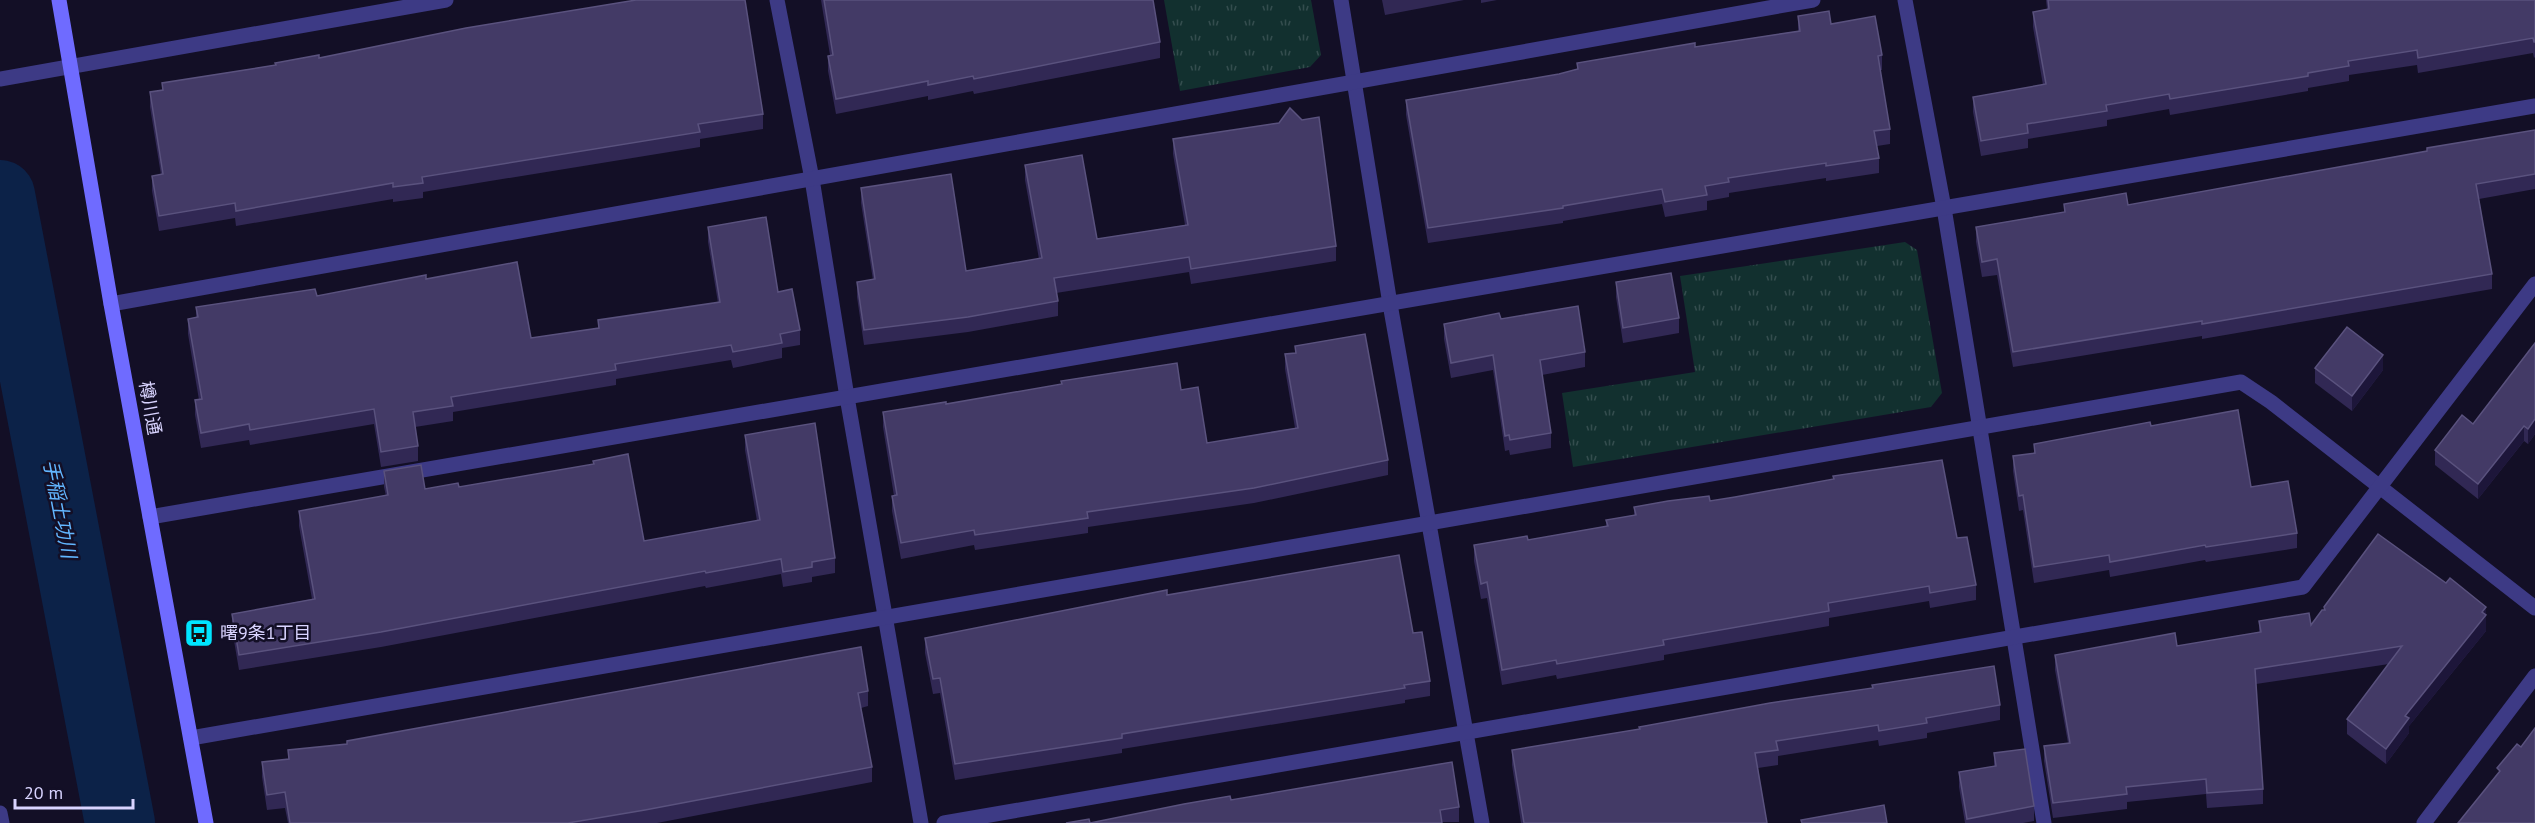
<svg xmlns="http://www.w3.org/2000/svg" width="2535" height="823" font-family="'PT Sans','Noto Sans JP',sans-serif">
  <style>
    .park { fill: url(#park-tufts) }
    .lines { fill: none; stroke-linecap: round; stroke-linejoin: round }
    .river { stroke: #0c2248; stroke-width: 70 }
    .street { stroke: #3d3a85; stroke-width: 15 }
    .secondary { stroke: #6f6bff; stroke-width: 15 }
    .wall { fill: #312854 }
    .shaded-wall { fill: #1d163a }
    .building { fill: #433a66; stroke: #5a527e; stroke-width: 1.5 }
    .labels { text-anchor: middle; stroke-width: 5; stroke-linejoin: round; paint-order: stroke }
    .street-label { font-size: 18px; fill: #d9d4ff; stroke: #130f26 }
    .poi-label { font-size: 18px; fill: #d9d4ff; stroke: #130f26; text-anchor: start }
    .water-label { font-size: 20px; font-style: italic; fill: #62b6ff; stroke: #130f26 }
  </style>
  <defs>
    <pattern id="park-tufts" width="24" height="20" patternUnits="userSpaceOnUse" patternTransform="scale(1.5)"><rect width="24" height="20" fill="#12302f"/><path d="M3 7l-1-3M5 7V3M7 7l1-3M15 17l-1-3M17 17v-4M19 17l1-3" fill="none" stroke="#344d4e"/></pattern>
  </defs>
  <rect width="100%" height="100%" fill="#130f26"/>
  <g class="park">
    <path d="M1164,0H1311L1321,55L1310,67L1180,91Z"/>
    <path d="M1905,242L1917,250L1942,393L1931,407L1573,467L1562,393L1695,372L1680,276Z"/>
  </g>
  <g class="lines">
    <path class="river" d="M0,195L120,823"/>
    <g class="street">
      <path d="M777,0L812,179L847,397L921,823"/>
      <path d="M1341,0L1390,304L1482,823"/>
      <path d="M1905,0L1944,208L2044,823"/>
      <path d="M0,79L446,0"/>
      <path d="M111,304L1813,0"/>
      <path d="M150,517L2535,106"/>
      <path d="M191,738L2241,382L2271,402L2535,608"/>
      <path d="M0,813L2,823"/>
      <path d="M944,823L2303,587L2535,284"/>
      <path d="M2424,823L2535,676"/>
    </g>
    <path class="secondary" d="M59,0L111,304L206,823"/>
  </g>
  <g class="wall">
    <path d="M821,0H1153L1160,42V58L974,94L973,91L928,100V96L836,114L828,71V56L830,55Z"/>
    <path d="M1382,0H1464L1385,15Z"/>
    <path d="M1481,0H1497L1481,3Z"/>
    <path d="M2046,0H2535V57L2534,58L2533,53L2418,73L2417,65L2349,75V81L2308,88V91L2170,115L2169,109L2107,120V126L2028,139V148L1981,156L1973,112V97L2043,85L2033,27V12L2047,9Z"/>
    <path d="M1798,16L1831,24L1882,55V70H1880L1890,129V144L1877,146L1879,158V173L1826,181V178L1729,193V197L1707,201V210L1665,217L1662,204L1563,221V223L1428,243L1406,115V100L1559,74L1577,69V63L1695,47L1798,31Z"/>
    <path d="M319,58L763,114V129L700,139V147L423,192V198L393,202V199L236,226L235,218L159,231L152,191V176L161,175L150,107V92L162,90V83Z"/>
    <path d="M2535,130V189L2479,199L2492,274V289L2202,339V336L2013,367L1997,275L1982,277L1976,242V227L2064,212V204L2128,205L2427,151V148Z"/>
    <path d="M1173,139L1336,246V261L1191,284L1189,272L1056,293L1058,301V316L968,332L864,345L857,297V282L873,280L861,203V188L966,271L1039,259L1025,180V165L1097,239L1185,225L1173,154Z"/>
    <path d="M708,227L778,292L800,330V345L782,348V358L733,368L731,360L616,379V385L453,412V421L415,427L418,446V461L381,467L374,424L250,445L249,440L201,448L195,415V400H199L188,334V319L196,317V307L317,296L426,279L531,338L598,328V320L718,303L708,242Z"/>
    <path d="M1616,282L1679,318V333L1623,343L1616,297Z"/>
    <path d="M1501,319L1585,352V367L1542,375L1551,433V448L1510,455L1509,450L1505,451L1493,370L1451,378L1444,339V324Z"/>
    <path d="M2535,343V434L2528,444L2524,441L2478,499L2435,465V450L2473,424Z"/>
    <path d="M1295,346L1388,460V475L1254,503L1088,527V533L975,550L974,545L901,559L892,511V496H894L883,427V412L946,404L1181,390L1207,443L1295,428L1285,369V354L1295,353Z"/>
    <path d="M2315,368L2383,370L2352,411L2315,383Z"/>
    <path d="M2151,426L2297,533V548L2206,562L2205,560L2110,577L2109,570L2034,583L2023,510L2019,511L2013,471V456L2034,453V444Z"/>
    <path d="M745,435L835,558V573L812,577V582L783,587L781,574L706,588L705,586L381,647L239,670L232,629V614L312,599L299,526V511L386,496L384,487V471L425,489L459,487L644,541L757,521L745,450Z"/>
    <path d="M1710,501L1957,538L1976,585V600L1930,608L1929,601L1829,618V626L1664,655V660L1557,679L1556,675L1502,685L1487,598L1481,599L1474,561V545L1528,540L1606,526V520L1634,515V507Z"/>
    <path d="M2446,583L2486,607V631L2409,726V733L2386,764L2347,734V719L2389,664L2256,684L2263,789V804L2207,808L2206,794L2127,802V809L2053,818L2044,761V746L2068,743L2055,670V655L2177,646L2259,632V621L2311,625L2324,610V607Z"/>
    <path d="M1167,595L1413,633L1430,681V696L1405,700V703L1122,749V753L955,780L940,693L933,694L925,653V638Z"/>
    <path d="M1872,685L2000,705V720L1927,733V738L1879,746L1878,740L1778,756V765L1758,768L1767,823H1521L1512,765V750L1639,729L1872,689Z"/>
    <path d="M868,691V706L861,708L872,767V782L657,823H288L285,808L267,810L262,777V762L288,759V750Z"/>
    <path d="M1994,753L2034,806V821L2023,823H1965L1959,787V772L1994,766Z"/>
    <path d="M1231,800L1459,807V822L1066,823H1090Z"/>
  </g>
  <g class="shaded-wall">
    <path d="M2383,355V370L2352,411V396Z"/>
    <path d="M2535,419V434L2528,444V429Z"/>
    <path d="M2524,426V441L2478,499V484Z"/>
    <path d="M2486,607V631L2409,726V733L2386,764V749L2405,716Z"/>
  </g>
  <g class="building">
    <path d="M636,0H745L763,114L698,124L700,132L422,177L423,183L393,187V183L236,211L235,203L159,216L152,176L163,174L150,92L163,90L162,83L276,65L275,63L319,55V58L466,28Z"/>
    <path d="M824,0H1153L1160,42L974,79L973,76L928,85V81L836,99L828,56L833,55Z"/>
    <path d="M2048,0H2535V42H2534L2533,38L2418,58L2417,50L2348,61L2349,66L2308,73V76L2170,99L2169,94L2106,105L2107,111L2027,124L2028,133L1981,141L1973,97L2046,84L2033,12L2049,9Z"/>
    <path d="M1829,11L1831,24L1875,16L1882,55L1878,56L1890,129L1874,131L1879,158L1826,166V163L1728,178L1729,182L1705,186L1707,195L1665,202L1662,189L1563,206V208L1428,228L1406,100L1559,74L1578,69L1577,63L1695,43V47L1800,31L1798,16Z"/>
    <path d="M1290,108L1302,120L1319,117L1336,246L1191,269L1189,257L1054,278L1058,301L968,317L864,330L857,282L875,279L861,188L951,174L966,271L1042,258L1025,165L1082,155L1097,239L1188,225L1173,139L1279,123Z"/>
    <path d="M2535,130V174L2476,184L2492,274L2202,324V321L2013,352L1997,259L1982,262L1976,227L2065,212L2064,204L2126,193L2128,205L2427,151V148Z"/>
    <path d="M766,217L778,292L792,289L800,330L780,334L782,343L733,352L731,345L615,364L616,370L451,397L453,406L413,412L418,446L381,452L374,409L250,430L249,424L201,433L195,400L202,399L188,319L198,317L196,307L315,289L317,296L426,275V279L517,262L531,338L599,328L598,320L720,302L708,227Z"/>
    <path d="M1671,273L1679,318L1623,328L1616,282Z"/>
    <path d="M1578,306L1585,352L1540,360L1551,433L1510,440L1509,435L1505,436L1493,355L1451,363L1444,324L1499,313L1501,319Z"/>
    <path d="M2347,327L2383,355L2352,396L2315,368Z"/>
    <path d="M1365,334L1388,460L1254,488L1087,512L1088,518L975,535L974,530L901,543L892,496L897,495L883,412L946,402V404L1062,384L1061,381L1177,363L1181,390L1198,387L1207,443L1298,428L1285,354L1296,353L1295,346Z"/>
    <path d="M2535,343V419L2528,429L2524,426L2478,484L2435,450L2462,415L2473,424Z"/>
    <path d="M2238,410L2251,487L2288,481L2297,533L2206,547L2205,545L2110,562L2109,555L2034,567L2023,495L2019,496L2013,456L2035,453L2034,444L2150,422L2151,426Z"/>
    <path d="M815,423L835,558L812,562V567L783,572L781,559L706,573L705,571L381,632L239,655L232,614L315,599L299,511L388,495L384,471L421,465L425,489L458,483L459,487L594,464L593,461L628,454L644,541L760,520L745,435Z"/>
    <path d="M1942,460L1957,538L1967,537L1976,585L1930,593L1929,586L1828,603L1829,611L1663,640L1664,645L1557,664L1556,660L1502,670L1487,582L1481,584L1474,545L1527,536L1528,540L1608,526L1606,520L1636,515L1634,507L1668,501L1709,496L1710,501L1735,497L1834,479L1833,476Z"/>
    <path d="M2378,534L2446,583L2450,578L2486,607L2482,612L2486,615L2405,716L2409,718L2386,749L2347,719L2402,646L2255,669L2263,789L2207,793L2206,779L2126,787L2127,794L2053,803L2044,746L2070,743L2055,655L2175,633L2177,646L2261,632L2259,621L2309,613L2311,625L2322,610H2325L2324,607Z"/>
    <path d="M1399,555L1413,633L1422,632L1430,681L1404,685L1405,688L1122,734V738L955,764L940,678L933,679L925,638L1167,590V595Z"/>
    <path d="M861,647L868,691L858,693L872,767L645,810L568,823H290L285,792L267,795L262,762L289,759L288,750L347,744V741Z"/>
    <path d="M1994,666L2000,705L1926,718L1927,723L1879,731L1878,725L1776,741L1778,750L1755,753L1767,823H1524L1512,750L1640,729L1639,727L1770,703L1873,688L1872,685Z"/>
    <path d="M2535,728V823H2458L2500,771L2497,768L2517,744L2521,747Z"/>
    <path d="M2025,749L2034,806L1967,819L1959,772L1996,766L1994,753Z"/>
    <path d="M1452,762L1459,807L1440,810L1442,823H1066L1089,819L1090,823L1184,804L1230,796L1231,800Z"/>
    <path d="M1884,805L1887,823H1802L1801,820Z"/>
  </g>
  <defs>
    <g id="bus-square" transform="scale(1.5)"><rect x="-9" y="-9" width="18" height="18" rx="4" fill="#00e5ff" stroke="#130f26"/><path d="M-5-6H5V4H4V6H2V4H-2V6H-4V4H-5ZM-3.5-4V0h7V-4ZM-3.5 1.2v1.5H-2V1.2ZM2 1.2v1.5H3.5V1.2Z" fill="#111"/></g>
  </defs>
  <g fill-rule="evenodd">
    <use href="#bus-square" x="199" y="633"/>
  </g>
  <g class="labels">
    <g class="street-label">
      <text transform="translate(150 408) rotate(80)" y="6">樽川通</text>
    </g>
    <g class="poi-label">
      <text x="220" y="639">曙9条1丁目</text>
    </g>
    <g class="water-label">
      <text transform="translate(60 509) rotate(79)" y="7">手稲土功川</text>
    </g>
  </g>
  <path d="M15 799v9h118v-9" fill="none" stroke="#d9d4ff" stroke-width="3"/>
  <text x="24" y="799" font-size="18" fill="#d9d4ff" stroke="#130f26" stroke-width="4.5" paint-order="stroke">20 m</text>
</svg>
